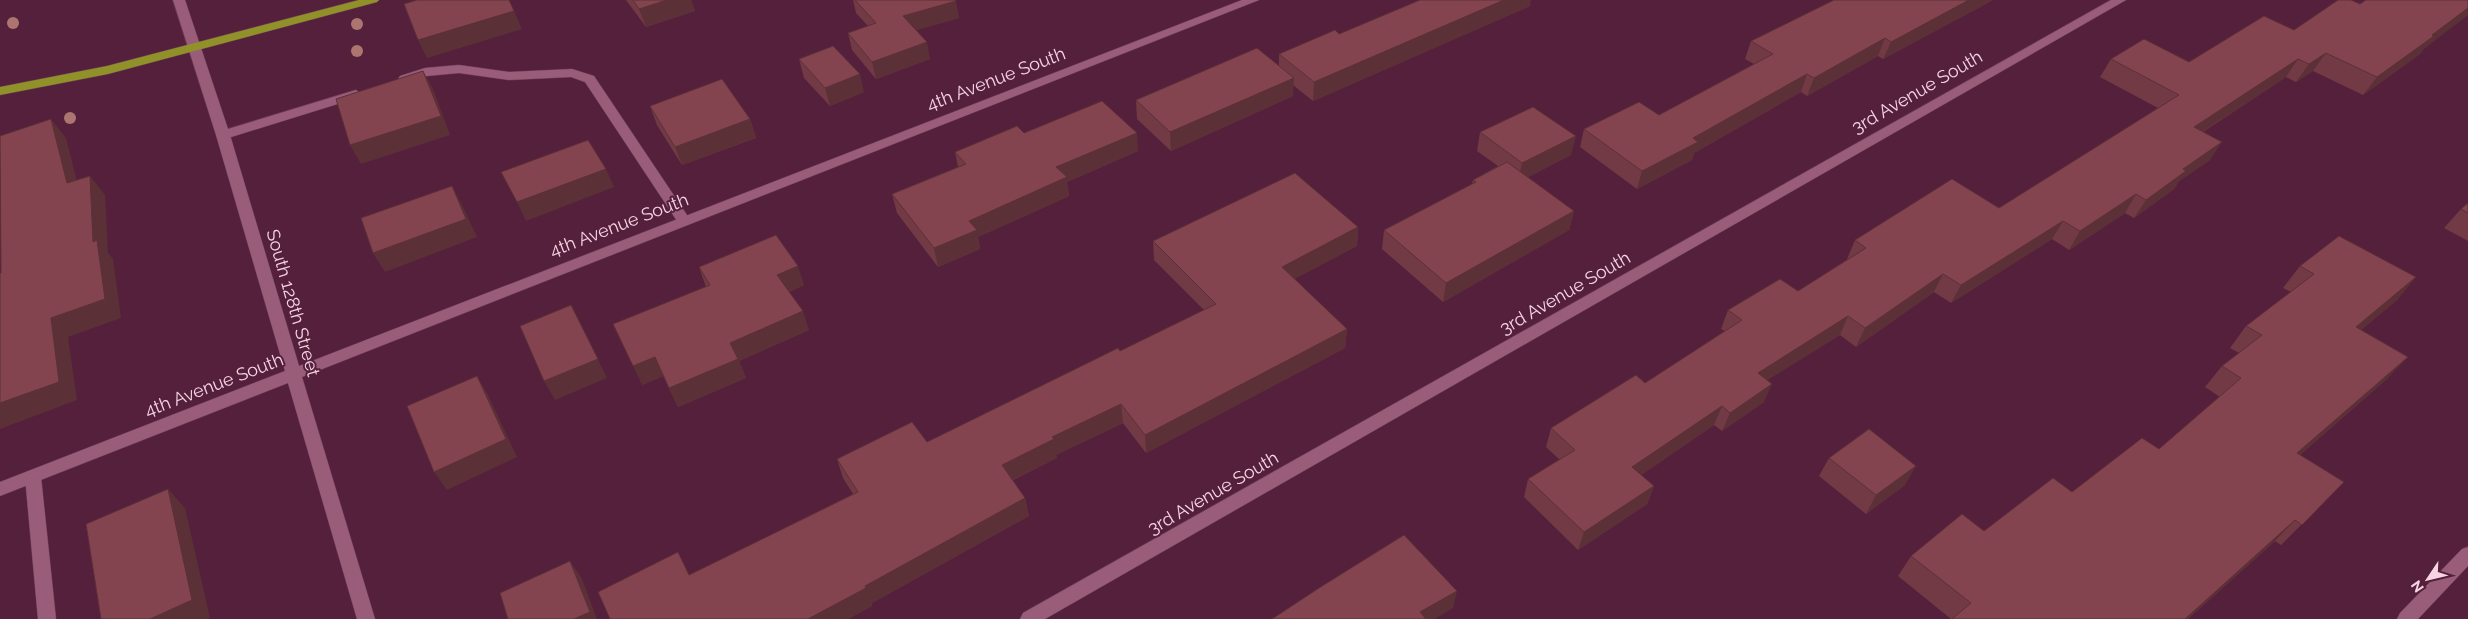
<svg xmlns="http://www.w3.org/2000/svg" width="2468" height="619" font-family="Raleway,sans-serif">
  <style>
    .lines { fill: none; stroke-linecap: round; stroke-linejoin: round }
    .lane-casing { stroke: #6e3e59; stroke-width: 1 }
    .street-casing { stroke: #6e3e59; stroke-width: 1 }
    .secondary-casing { stroke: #6e3e59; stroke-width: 1 }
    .highway-casing { stroke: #6e3e59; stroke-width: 1 }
    .lane { fill: #995d79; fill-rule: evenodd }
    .street { fill: #995d79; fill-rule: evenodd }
    .secondary { fill: #995d79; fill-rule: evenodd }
    .highway { fill: #909229; fill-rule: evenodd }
    .tree { fill: #ac7570 }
    .wall { fill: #723a44 }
    .shaded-wall { fill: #5c3037 }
    .building { fill: #84444f; stroke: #5c3037 }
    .labels { text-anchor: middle; stroke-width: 4; stroke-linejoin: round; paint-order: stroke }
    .street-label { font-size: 18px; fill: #f7d4e3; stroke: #55203c }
  </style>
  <rect width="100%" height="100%" fill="#55203c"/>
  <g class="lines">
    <g class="lane-casing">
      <g id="lane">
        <path d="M459,65L509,72L572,69L594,76L689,218L691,221L689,224H679L585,82L571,77L509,80L459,73L427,76L404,83L398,79L400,76L425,68Z"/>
        <path d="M356,90L362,94L360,97L228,138L223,139L216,135L218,132Z"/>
        <path d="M33,470L39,472L41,477L56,619H38L25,477L27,472Z"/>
      </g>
    </g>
    <g class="street-casing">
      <g id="street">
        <path d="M2111,0H2126L1045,619H1020L1023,613Z"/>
        <path d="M2468,547V566L2418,619H2397L2400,613L2462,549Z"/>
      </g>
    </g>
    <g class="secondary-casing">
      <path id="secondary" d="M173,0H185L230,135L299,366L1242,0H1259L302,377L375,619H357L288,383L0,496V482L285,371L216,135Z"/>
    </g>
    <g class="highway-casing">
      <path id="highway" d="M359,0H379L377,2L108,74L0,95V87L107,66Z"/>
    </g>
    <use href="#lane" class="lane"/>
    <use href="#street" class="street"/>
    <use href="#secondary" class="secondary"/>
    <use href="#highway" class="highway"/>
  </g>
  <g class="tree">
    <circle cx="13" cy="23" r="6"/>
    <circle cx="357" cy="24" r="6"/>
    <circle cx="357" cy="51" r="6"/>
    <circle cx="70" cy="118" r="6"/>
  </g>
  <g class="wall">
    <path d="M626,0H691L695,11L646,27Z"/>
    <path d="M853,0H955L959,18L916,30L930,59L876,79L852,50L848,33L868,26L856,13Z"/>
    <path d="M1993,0L1883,59L1878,56L1807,96L1801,92L1694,153L1692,160L1637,189L1580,147L1584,129L1659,115L1754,64L1745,59L1751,41Z"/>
    <path d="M1530,6L1313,101L1293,85V96L1171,151L1137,119L1136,100L1279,66V54L1339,34Z"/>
    <path d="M2294,30L2424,49L2420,54L2363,95L2313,71L2296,82L2286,77L2203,132L2210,160L2179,181L2174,189L2134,218L2125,213L2069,250L2052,239L1951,303L1934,292L1856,347L1840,335L1767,380L1764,402L1722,431L1714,425L1641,475L1654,486L1647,504L1578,550L1524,497L1528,479L1560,460L1546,447L1551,428L1645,383L1725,331L1721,329L1728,310L1798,291L1848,259H1847L1855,240L1999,208L2158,108L2100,77L2111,59L2189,62Z"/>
    <path d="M799,59L864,92L830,106L804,78Z"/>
    <path d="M650,106L750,119L756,138L682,165L657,125Z"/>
    <path d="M1480,132L1571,155L1528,177L1574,211L1569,230L1443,302L1382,249L1384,230L1472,184L1473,180L1498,166L1477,151Z"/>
    <path d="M1024,133L1138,151L1067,182L1069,196L978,237L980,249L938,267L897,213L892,194L958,167L955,152Z"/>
    <path d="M2468,203V241L2444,228L2461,209Z"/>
    <path d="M1358,227L1357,246L1294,279L1347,329L1345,348L1146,453L1123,423L1056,455L1057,458L1013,480L1025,498L1029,516L872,603V606L848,619H610L690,575L853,494L843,478L837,459L927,442L1120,351L1204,310L1154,260L1153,241Z"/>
    <path d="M2300,266L2398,299L2361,330L2388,378L2300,455L2344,482L2281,545L2275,541L2188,619H1951L1898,576L1911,556L1984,531L2072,492L2159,449L2220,397L2205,387L2222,366L2239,353L2230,348L2246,326L2291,292L2283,288Z"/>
    <path d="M699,267L804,285L789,292L809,330L739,361L746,378L678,407L663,376L642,385L706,287Z"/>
    <path d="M1829,458L1905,485L1866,514L1819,476Z"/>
  </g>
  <g class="shaded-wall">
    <path d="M667,0H691L695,11L646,27L639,9Z"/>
    <path d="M1504,0H1531L1530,6L1313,101L1314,82Z"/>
    <path d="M1969,0H1993L1883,59L1891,42Z"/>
    <path d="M956,1L959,18L907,33L903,16Z"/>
    <path d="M2468,8V15L2424,49L2420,54L2363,95L2377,77Z"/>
    <path d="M514,11L522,29L427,58L418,40Z"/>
    <path d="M1885,38L1878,56L1807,96L1814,78Z"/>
    <path d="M927,42L930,59L876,79L872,62Z"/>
    <path d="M2326,53L2313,71L2296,82L2309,64Z"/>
    <path d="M2298,59L2286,77L2182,145L2194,127Z"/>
    <path d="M423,71L433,89L450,135L361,164L350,145Z"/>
    <path d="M860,74L864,92L830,106L825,88Z"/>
    <path d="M1807,74L1801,92L1694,153L1692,160L1637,189L1642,171L1693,138Z"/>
    <path d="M1294,78L1293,96L1171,151L1170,132Z"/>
    <path d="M51,119L66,138L82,202L67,183Z"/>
    <path d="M750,119L756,138L682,165L675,147Z"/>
    <path d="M1137,133L1138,151L1067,182L1069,196L978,237L980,249L938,267L934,248L969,221L1056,167Z"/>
    <path d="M1576,136L1571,155L1518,182L1522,163Z"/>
    <path d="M2222,142L2210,160L2179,181L2174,189L2134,218L2146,200L2183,169Z"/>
    <path d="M606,169L614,187L526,221L517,202Z"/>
    <path d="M90,176L105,195L108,253L113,259L121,318L68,337L77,400L0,429V403L51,318L93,242Z"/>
    <path d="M452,186L462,205L477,237L385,272L373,253Z"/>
    <path d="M2136,194L2125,213L2069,250L2080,231Z"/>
    <path d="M1574,211L1569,230L1443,302L1446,283Z"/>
    <path d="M2063,221L2052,239L1951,303L1961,285Z"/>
    <path d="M1358,227L1357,246L1281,286L1282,267Z"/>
    <path d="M798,266L804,285L784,294L777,275Z"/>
    <path d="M1943,274L1934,292L1856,347L1865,328Z"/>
    <path d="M2416,277L2398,299L2338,349L2356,327Z"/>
    <path d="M571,305L607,378L555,400L544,381Z"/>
    <path d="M803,311L809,330L739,361L746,378L678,407L669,388L730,343Z"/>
    <path d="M1848,316L1840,335L1750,391L1758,373Z"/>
    <path d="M1347,329L1345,348L1146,453L1145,435Z"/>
    <path d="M655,357L663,376L642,385L633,366Z"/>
    <path d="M2408,357L2388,378L2278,474L2297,453Z"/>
    <path d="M477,376L488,395L517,457L447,490L434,472Z"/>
    <path d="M1772,384L1764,402L1722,431L1730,413Z"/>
    <path d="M1121,404L1123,423L1056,455L1057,458L1006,483L1002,465L1052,437Z"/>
    <path d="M1722,406L1714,425L1626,485L1632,467Z"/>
    <path d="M1916,466L1905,485L1866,514L1876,495Z"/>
    <path d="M1654,486L1647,504L1578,550L1584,532Z"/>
    <path d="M168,489L185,508L210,618L208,619H150Z"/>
    <path d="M1025,498L1029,516L872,603V606L848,619H808L865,586Z"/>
    <path d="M2295,520L2275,541L2188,619H2185Z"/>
    <path d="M570,561L582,579L597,619H574Z"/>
    <path d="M1457,591L1453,608L1435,619H1419L1420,612Z"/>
  </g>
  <g class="building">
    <path d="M417,0H509L514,11L418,40L404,4Z"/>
    <path d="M633,0H667L639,9Z"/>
    <path d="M855,0H955L956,1L903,16L927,42L872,62L848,33L876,23Z"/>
    <path d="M1420,0H1504L1314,82L1279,54L1335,30L1339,34Z"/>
    <path d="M1834,0H1969L1891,42L1885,38L1814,78L1807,74L1693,138L1698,142L1642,171L1584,129L1639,102L1659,115L1773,54L1751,41Z"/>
    <path d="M2338,0H2351L2360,4L2366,0H2468V8L2432,35L2434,36L2377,77L2326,53L2309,64L2298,59L2194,127L2222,142L2183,169L2186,171L2146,200L2136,194L2080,231L2063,221L1961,285L1943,274L1865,328L1848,316L1758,373L1772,384L1730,413L1722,406L1632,467L1654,486L1584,532L1528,479L1575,450L1551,428L1636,375L1645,383L1742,320L1728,310L1780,279L1798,291L1866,248L1855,240L1952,179L1999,208L2179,95L2111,59L2144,39L2189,62L2264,16L2294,30Z"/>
    <path d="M833,46L860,74L825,88L799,59Z"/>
    <path d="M1257,48L1294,78L1170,132L1136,100Z"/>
    <path d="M423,71L441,116L350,145L336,99Z"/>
    <path d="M722,79L750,119L675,147L650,106Z"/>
    <path d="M1102,101L1137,133L1056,167L1067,177L969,221L977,230L934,248L892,194L966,164L955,152L1017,126L1024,133Z"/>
    <path d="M1533,107L1576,136L1522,163L1480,132Z"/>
    <path d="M51,119L67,183L90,176L93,242L97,240L105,299L51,318L59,382L0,403V273H1L0,136Z"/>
    <path d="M588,140L606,169L517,202L501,172Z"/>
    <path d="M1507,162L1574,211L1446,283L1384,230L1476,182L1473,180Z"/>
    <path d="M1295,173L1358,227L1282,267L1347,329L1145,435L1121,404L1052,437L1054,439L1002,465L1025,498L865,586L866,588L808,619H610L598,592L678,552L689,575L858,492L837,459L912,422L927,442L1118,348L1120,351L1216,304L1153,241Z"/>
    <path d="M452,186L466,219L373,253L361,218Z"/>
    <path d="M2468,203V213L2461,209Z"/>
    <path d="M776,235L798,266L777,275L803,311L730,343L738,359L669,388L655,357L633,366L613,324L710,285L699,267Z"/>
    <path d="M2339,236L2416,277L2356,327L2408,357L2297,453L2344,482L2302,525L2295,520L2185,619H1952L1971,603L1911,556L1962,514L1984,531L2053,478L2072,492L2142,438L2159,449L2241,378L2222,366L2262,335L2246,326L2314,274L2300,266Z"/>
    <path d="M571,305L598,359L544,381L520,326Z"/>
    <path d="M477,376L506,439L434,472L407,406Z"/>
    <path d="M1869,429L1916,466L1876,495L1829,458Z"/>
    <path d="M168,489L192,600L150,619H101L86,524Z"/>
    <path d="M1404,535L1457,591L1420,612L1426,619H1272L1319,588Z"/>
    <path d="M570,561L590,612L574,619H508L500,593Z"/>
  </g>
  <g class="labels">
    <g class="street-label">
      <text transform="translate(996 79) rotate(-21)" y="6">4th Avenue South</text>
      <text transform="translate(1917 92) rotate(-30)" y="6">3rd Avenue South</text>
      <text transform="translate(619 225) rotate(-21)" y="6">4th Avenue South</text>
      <text transform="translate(1565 293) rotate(-30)" y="6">3rd Avenue South</text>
      <text transform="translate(293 303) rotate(74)" y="6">South 128th Street</text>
      <text transform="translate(214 385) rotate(-21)" y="6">4th Avenue South</text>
      <text transform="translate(1213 493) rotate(-30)" y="6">3rd Avenue South</text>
    </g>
  </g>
  <g transform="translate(2428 579) rotate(235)" stroke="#55203c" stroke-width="4" paint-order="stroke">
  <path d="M0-4L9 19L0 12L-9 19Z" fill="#f7d4e3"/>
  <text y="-8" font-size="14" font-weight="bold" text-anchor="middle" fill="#f7d4e3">N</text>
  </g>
</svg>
